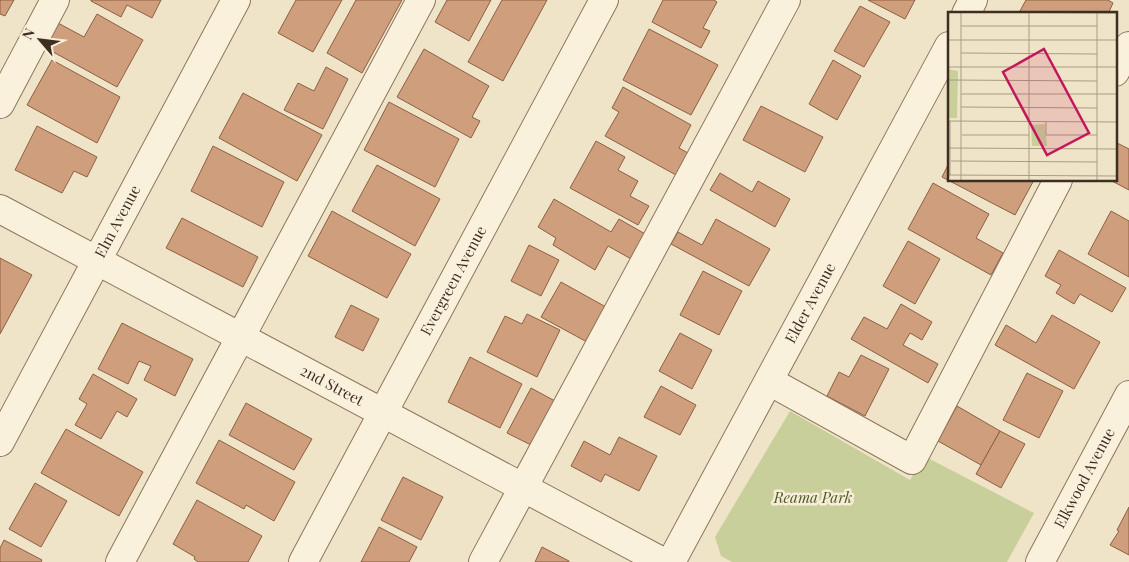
<svg xmlns="http://www.w3.org/2000/svg" width="1129" height="562" font-family="'Playfair Display',serif">
  <style>
    .green { fill: #c9cf9b }
    .building { fill: #cf9f7d; stroke: #8d5f41 }
    .lines { fill: none; stroke-linecap: round; stroke-linejoin: round }
    .minor-casing { stroke: #8d765c; stroke-width: 30 }
    .minor { stroke: #faf1dc; stroke-width: 28 }
    .labels { text-anchor: middle; stroke-width: 5; stroke-linejoin: round; paint-order: stroke }
    .street-label { font-size: 15px; fill: #3d2e20; stroke: #f7eed8 }
    .park-label { font-size: 15px; font-style: italic; fill: #4d5a26; stroke: #f7eed8 }
    .inset-road { fill: none; stroke: #a89b85; stroke-width: 1 }
    .view { fill: #c2185b; fill-opacity: 0.15; stroke: #c2185b; stroke-width: 2.5 }
    .inset-edge { fill: none; stroke: #3d2e20; stroke-width: 2.5 }
  </style>
  <rect width="100%" height="100%" fill="#f0e4c8"/>
  <path class="green" d="M790,411L910,480L924,456L1034,513L1007,562H732L721,556L715,537Z"/>
  <g class="building">
    <path d="M0,0H14L5,16L0,14Z"/>
    <path d="M91,0H161L152,18L127,5L121,17L91,1Z"/>
    <path d="M296,0H342L313,52L278,33Z"/>
    <path d="M356,0H402L362,73L327,53Z"/>
    <path d="M447,0H491L469,41L435,22Z"/>
    <path d="M502,0H547L503,81L468,62Z"/>
    <path d="M663,0H714L717,2L703,28L710,31L701,48L652,22Z"/>
    <path d="M868,0H915L905,19Z"/>
    <path d="M1026,0H1108L1113,3L1108,14H1025L1020,11Z"/>
    <path d="M860,6L890,22L864,67L834,51Z"/>
    <path d="M97,14L143,40L117,87L44,47L58,23L84,37Z"/>
    <path d="M649,29L718,65L691,115L623,80Z"/>
    <path d="M424,49L489,86L472,117L480,121L471,138L397,97Z"/>
    <path d="M52,60L120,97L97,143L27,105Z"/>
    <path d="M833,60L861,76L837,120L809,104Z"/>
    <path d="M326,67L348,79L323,129L284,110L298,83L314,91Z"/>
    <path d="M623,87L691,125L679,148L688,153L676,175L605,136L619,112L612,108Z"/>
    <path d="M243,93L322,135L297,181L219,138Z"/>
    <path d="M389,102L459,139L435,187L364,150Z"/>
    <path d="M761,106L823,137L805,172L743,140Z"/>
    <path d="M37,126L97,157L87,177L74,171L62,193L15,170Z"/>
    <path d="M596,141L625,157L618,170L638,181L630,196L649,206L638,225L570,188Z"/>
    <path d="M1115,142L1129,149V190L1110,180H1115Z"/>
    <path d="M213,146L284,182L262,227L191,191Z"/>
    <path d="M949,163V180H1034L1015,215L942,177Z"/>
    <path d="M377,165L440,199L415,246L352,211Z"/>
    <path d="M720,173L752,192L758,181L790,199L775,227L710,190Z"/>
    <path d="M933,183L989,214L976,238L1003,253L991,275L908,229Z"/>
    <path d="M554,199L611,232L619,219L647,235L633,260L608,246L595,270L553,245L556,238L538,227Z"/>
    <path d="M332,211L411,254L387,298L308,256Z"/>
    <path d="M1111,211L1129,221V277L1088,254Z"/>
    <path d="M182,218L258,257L243,287L166,248Z"/>
    <path d="M716,219L770,249L749,286L671,244L678,232L702,245Z"/>
    <path d="M908,241L940,259L915,304L883,286Z"/>
    <path d="M529,245L559,260L541,296L511,281Z"/>
    <path d="M1059,250L1126,288L1112,312L1080,294L1074,304L1056,293L1061,285L1045,276Z"/>
    <path d="M0,258L32,275L0,334Z"/>
    <path d="M703,271L742,291L719,335L680,315Z"/>
    <path d="M561,282L606,307L587,342L541,317Z"/>
    <path d="M901,304L932,322L922,340L910,333L903,345L938,364L928,383L851,339L864,317L887,329Z"/>
    <path d="M351,305L379,319L363,351L335,337Z"/>
    <path d="M527,314L560,330L537,377L487,352L505,316L522,324Z"/>
    <path d="M1052,315L1100,342L1074,389L995,345L1006,325L1036,343Z"/>
    <path d="M122,323L193,359L175,396L144,380L151,366L139,361L128,384L98,369Z"/>
    <path d="M680,333L712,350L692,389L659,371Z"/>
    <path d="M861,355L889,369L865,416L827,396L839,372L849,377Z"/>
    <path d="M470,357L522,384L500,428L448,402Z"/>
    <path d="M1027,373L1063,391L1039,438L1003,420Z"/>
    <path d="M93,374L137,399L127,417L117,411L101,439L75,425L87,404L79,399Z"/>
    <path d="M661,386L696,405L680,435L644,417Z"/>
    <path d="M531,388L555,401L531,445L507,433Z"/>
    <path d="M246,403L312,439L294,470L229,435Z"/>
    <path d="M957,406L1000,431L981,465L938,441Z"/>
    <path d="M66,429L143,472L119,516L41,473Z"/>
    <path d="M1000,431L1025,444L1001,488L976,474Z"/>
    <path d="M619,437L657,456L639,491L605,474L601,482L571,466L584,441L610,455Z"/>
    <path d="M219,440L295,482L274,521L246,505L244,509L196,483Z"/>
    <path d="M403,477L443,497L421,540L381,520Z"/>
    <path d="M35,483L67,501L41,547L9,529Z"/>
    <path d="M197,500L262,536L248,562H198L194,559L195,557L173,544Z"/>
    <path d="M1129,507V555L1110,545L1119,531L1117,530Z"/>
    <path d="M379,527L417,547L409,562H361Z"/>
    <path d="M4,540L42,560L41,562H0V548Z"/>
    <path d="M542,547L569,561V562H535Z"/>
  </g>
  <g class="lines">
    <g class="minor-casing">
      <g id="minor">
        <path d="M966,14L973,0"/>
        <path d="M1115,72L1129,46"/>
        <path d="M0,104L55,0"/>
        <path id="s1" d="M0,209L663,562"/>
        <path d="M769,381L912,460L1058,180"/>
        <path id="s2" d="M0,442L236,0"/>
        <path d="M120,562L421,0"/>
        <path id="s3" d="M303,562L604,0"/>
        <path d="M483,562L786,0"/>
        <path id="s4" d="M671,562L949,46"/>
        <path id="s5" d="M1040,562L1129,395"/>
      </g>
    </g>
    <use href="#minor" class="minor"/>
  </g>
  <g class="labels">
    <g class="street-label">
      <text dy="5" stroke="none"><textPath href="#s2" startOffset="250">Elm Avenue</textPath></text>
      <text dy="5" stroke="none"><textPath href="#s3" startOffset="319">Evergreen Avenue</textPath></text>
      <text dy="5" stroke="none"><textPath href="#s4" startOffset="294">Elder Avenue</textPath></text>
      <text dy="5" stroke="none"><textPath href="#s1" startOffset="376">2nd Street</textPath></text>
      <text dy="5" stroke="none"><textPath href="#s5" startOffset="95">Elkwood Avenue</textPath></text>
    </g>
    <g class="park-label">
      <text x="813" y="503">Reama Park</text>
    </g>
  </g>
  <g transform="translate(948 12)">
    <rect width="169" height="169" fill="#f0e4c8"/>
    <path d="M0,57L10,59L9,106H0ZM97,112L99,134H84L83,113Z" fill="#c9cf9b"/>
    <path class="inset-road" d="M13,0L169,1M149,0V168M13,14H149M0,28H169M13,41L149,42M0,55H169M0,68L149,69M13,82H169M13,95L149,96M0,109L169,110M98,109V123H149M14,123H81M0,136L169,137M3,149L149,150M0,163L169,164M2,163V109M13,168V0M81,168V0"/>
    <path class="view" d="M96,37L141,121L99,143L55,60Z"/>
    <rect width="169" height="169" class="inset-edge"/>
  </g>
  <g transform="translate(40 40) rotate(298)" stroke="#f7eed8" stroke-width="4" paint-order="stroke">
  <path d="M0-4L9 19L0 12L-9 19Z" fill="#3d2e20"/>
  <text y="-8" font-size="14" font-weight="bold" text-anchor="middle" fill="#3d2e20">N</text>
  </g>
</svg>
